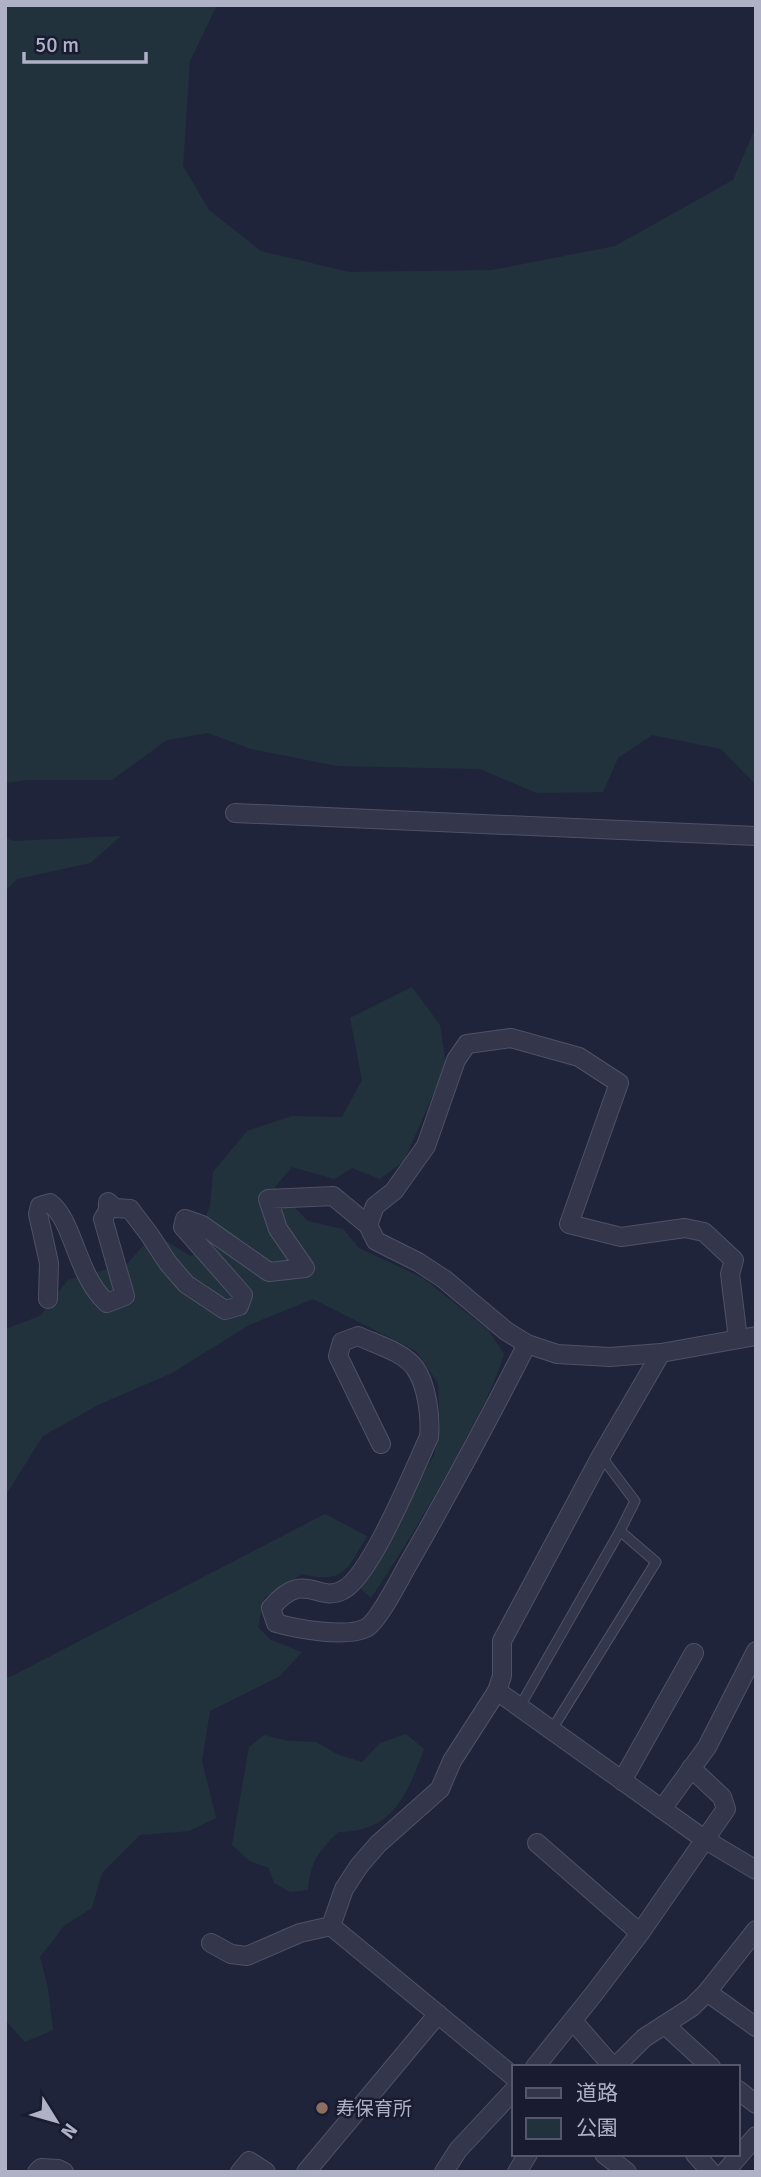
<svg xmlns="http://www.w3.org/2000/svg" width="761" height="2177" font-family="Signika,'Noto Sans JP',sans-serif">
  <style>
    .green { fill: #22323c }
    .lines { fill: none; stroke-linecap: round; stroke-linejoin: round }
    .service-casing { stroke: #4f5166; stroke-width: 11 }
    .minor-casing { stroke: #4f5166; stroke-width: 20 }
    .service { stroke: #34374b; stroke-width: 9 }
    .minor { stroke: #34374b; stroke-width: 18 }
    .education-dot { fill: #8d6e63; stroke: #191c30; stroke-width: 2.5 }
    .labels { text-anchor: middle; stroke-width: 5; stroke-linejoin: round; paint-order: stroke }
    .poi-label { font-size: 19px; fill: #afb1c7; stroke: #191c30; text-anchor: start }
  </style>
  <rect width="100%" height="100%" fill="#20243b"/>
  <g class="green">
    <path d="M5,5H217L190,61L183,166L209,210L261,251L349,272L492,270L615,246L733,180L755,129L756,63V785L721,749L652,735L618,758L603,792L537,793L480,769L337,766L251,749L208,733L167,740L112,780H27L5,783Z"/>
    <path d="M121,836L90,863L17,879L5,891V838L14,841Z"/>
    <path d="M412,987L440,1025L446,1065L404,1161L380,1179L352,1168L334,1179L292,1167L275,1187L308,1221L343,1229L359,1248L423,1278L488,1330L504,1354C494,1387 478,1416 462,1446C434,1498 404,1549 371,1598L360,1588L434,1455L440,1426L438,1383L416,1351L313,1299L249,1325L172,1373L98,1405L43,1436L5,1496V1329L40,1316L68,1280L127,1264L149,1239L166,1241L192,1257L210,1205L213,1172L247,1131L292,1116L342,1117L362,1080L350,1018Z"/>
    <path d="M325,1514L367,1536C348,1568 344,1585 302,1574L264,1598L258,1627L271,1640L302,1652L280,1676L210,1711L202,1761L216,1818L189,1831L140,1835L102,1873L92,1908L64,1926L40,1957L48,1988L53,2030L25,2042L5,2020V1678L12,1676Z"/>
    <path d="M406,1734L424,1749C407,1795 393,1832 338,1832C319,1851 310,1862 308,1890L290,1892L274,1883L269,1868L250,1861L232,1845L249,1747L264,1735L288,1741L316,1742L339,1755L362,1762L380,1743Z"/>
  </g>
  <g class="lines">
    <g class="service-casing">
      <g id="service">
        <path d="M519,1708L620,1531L635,1501L601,1456"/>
        <path d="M551,1731L656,1562L620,1531"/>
      </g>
    </g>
    <g class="minor-casing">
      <g id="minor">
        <path d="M235,813L756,836"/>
        <path d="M368,1225L375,1206L394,1191L426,1146L456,1060L467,1044L511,1038L579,1057L619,1083L569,1224L621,1237L685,1228L704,1232L734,1260L730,1274L738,1339"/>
        <path d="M48,1299L49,1263L38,1214L40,1206L50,1203C74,1221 76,1275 107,1303L125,1296L103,1219L108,1210V1202L115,1208L130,1209L149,1234L168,1263L186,1284L225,1310L239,1306L243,1295L183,1227L185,1219L202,1225L269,1272L305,1268L278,1229L268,1199L333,1196L368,1225L376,1241L418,1262L444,1279L506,1331L527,1344L557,1354L610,1357L661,1353L756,1336"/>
        <path d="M381,1444L338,1356L342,1342L358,1336C375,1344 404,1352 415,1368C427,1385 431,1417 429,1437C414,1469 371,1576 343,1590C317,1604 305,1568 271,1608L276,1623C296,1629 347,1638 366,1628C377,1623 400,1579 407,1566C449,1493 489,1419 527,1344"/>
        <path d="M497,1691L704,1839L756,1870"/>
        <path d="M622,1781L694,1653"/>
        <path d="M662,1809L707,1747L756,1651"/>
        <path d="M537,1843L640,1933"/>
        <path d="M331,1926L344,1889L359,1866L378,1844L440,1789L452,1761L497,1691L502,1676V1641L601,1456L661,1353"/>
        <path d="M331,1926L514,2077"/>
        <path d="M211,1943L231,1954L247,1956L300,1933L331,1926"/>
        <path d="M707,1992L756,2027"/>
        <path d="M573,2021L613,2067"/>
        <path d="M665,2025L711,2067"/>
        <path d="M535,2067L593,1995L640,1933L726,1809L722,1797L691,1768"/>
        <path d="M615,2067L644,2038L692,2007L707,1992L756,1930"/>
        <path d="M738,2090L756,2104"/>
        <path d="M604,2154L627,2172"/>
        <path d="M695,2154L711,2172"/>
        <path d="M37,2172L41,2168L58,2169L64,2172"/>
        <path d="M240,2172L249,2161L266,2172"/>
        <path d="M306,2172L438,2014"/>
        <path d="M444,2172L458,2150L514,2090"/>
        <path d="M517,2172L528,2154"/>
        <path d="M725,2172L756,2136"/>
      </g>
    </g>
    <use href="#service" class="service"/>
    <use href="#minor" class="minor"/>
  </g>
  <circle class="education-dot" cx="322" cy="2108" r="7"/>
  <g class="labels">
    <g class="poi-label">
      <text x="336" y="2115">寿保育所</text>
    </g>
  </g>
  <rect width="761" height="2177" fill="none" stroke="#afb1c7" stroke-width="14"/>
  <rect x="512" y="2065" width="228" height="91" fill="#191c30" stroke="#55586c" stroke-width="2"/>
  <rect x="526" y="2088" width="35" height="10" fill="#34374b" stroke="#55586c" stroke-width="2"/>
  <text x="576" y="2100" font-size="21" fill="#afb1c7">道路</text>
  <rect x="526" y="2118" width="35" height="21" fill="#22323c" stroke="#55586c" stroke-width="2"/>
  <text x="576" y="2135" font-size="21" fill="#afb1c7">公園</text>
  <g transform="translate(56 2121) rotate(127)" stroke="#191c30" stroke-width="5" paint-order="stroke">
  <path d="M0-5L12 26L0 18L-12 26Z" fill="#afb1c7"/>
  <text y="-10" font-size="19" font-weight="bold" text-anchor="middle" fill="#afb1c7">N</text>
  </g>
  <path d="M24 52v10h122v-10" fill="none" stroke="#afb1c7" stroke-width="3.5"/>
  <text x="35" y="52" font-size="21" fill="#afb1c7" stroke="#191c30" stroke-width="5" paint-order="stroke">50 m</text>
</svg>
